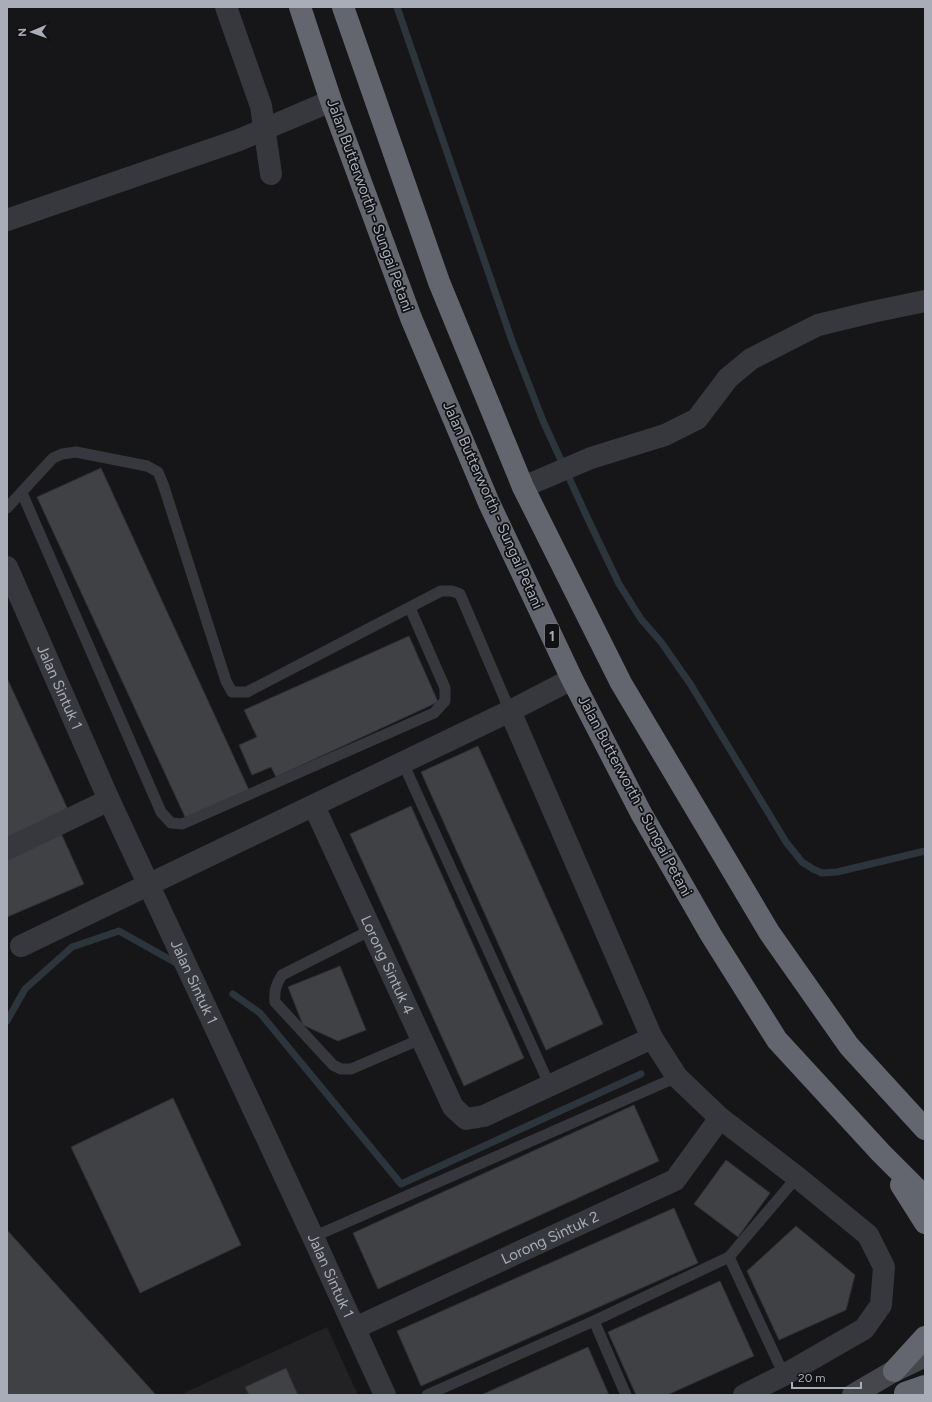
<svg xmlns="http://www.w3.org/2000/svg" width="932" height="1402" font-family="Figtree,sans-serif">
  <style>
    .built { fill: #222225 }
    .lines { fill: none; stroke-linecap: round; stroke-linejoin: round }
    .stream { stroke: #2c353c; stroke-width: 7 }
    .building { fill: #404145; stroke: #303034 }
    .lane { stroke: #37383d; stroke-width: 11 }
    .street { stroke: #37383d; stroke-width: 22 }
    .secondary { stroke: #45474d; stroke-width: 22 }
    .highway { stroke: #63666e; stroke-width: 22 }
    .labels { text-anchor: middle; stroke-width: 3.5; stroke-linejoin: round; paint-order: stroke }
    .shield { fill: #111113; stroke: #7b7e86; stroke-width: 1 }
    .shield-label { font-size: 14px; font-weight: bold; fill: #a8adb8 }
    .street-label { font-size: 15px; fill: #a8adb8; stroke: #111113 }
  </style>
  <rect width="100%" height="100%" fill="#161618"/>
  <path class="built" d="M327,1327L358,1395H180Z"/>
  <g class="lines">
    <g class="stream">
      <path d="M397,7L512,341L543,421L587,517L619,584L641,619L661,642L691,685L786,842L802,862L813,869L822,873L837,872L925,851"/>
      <path d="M233,994L260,1013L401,1184L641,1074"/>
      <path d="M7,1021L25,989L72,947L119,931L176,963"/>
    </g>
  </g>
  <g class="building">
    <path d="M101,468L249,790L186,819L37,497Z"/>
    <path d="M409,636L438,702L276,777L271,767L252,775L239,745L257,737L244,710Z"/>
    <path d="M7,678L70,814L7,844Z"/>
    <path d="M478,746L603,1024L546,1050L421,772Z"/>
    <path d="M411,806L524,1058L464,1086L350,834Z"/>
    <path d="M61,833L84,884L7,917V856Z"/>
    <path d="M340,966L366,1030L338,1041L303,1025L288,987Z"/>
    <path d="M173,1098L241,1245L140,1293L71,1147Z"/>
    <path d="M634,1105L659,1161L378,1289L353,1233Z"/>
    <path d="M726,1160L770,1193L738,1237L694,1204Z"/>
    <path d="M674,1208L698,1263L421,1386L397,1331Z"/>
    <path d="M796,1226L855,1275L846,1310L779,1340L747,1271Z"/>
    <path d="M7,1230L156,1395H7Z"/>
    <path d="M720,1281L754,1356L667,1395H636L608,1332Z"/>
    <path d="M588,1347L609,1395H481Z"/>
    <path d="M286,1368L298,1395H249L245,1387Z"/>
  </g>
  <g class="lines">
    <g class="lane">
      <path d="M22,493L161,812L171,823L182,824L434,713L445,701V688L410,608"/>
      <path d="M7,508L53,458L62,454L76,452L147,466L158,472L163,484L226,681L232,692H247L441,591H452L460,594L510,711"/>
      <path d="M403,763L550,1086"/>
      <path d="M371,930L282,975C276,984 274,991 275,1002L333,1065L341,1069H351L421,1039"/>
      <path d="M313,1237L677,1077"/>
      <path d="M729,1257L784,1375"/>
      <path d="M594,1321L626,1395"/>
      <path d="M427,1395L594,1321L729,1257L797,1177"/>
    </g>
    <g class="street">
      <path d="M226,7L261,106L271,174"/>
      <path d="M7,220L239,140L331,101"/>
      <path d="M523,487L591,458L665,435L697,419L728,378L751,359L818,325L872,312L925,301"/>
      <path id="s1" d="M7,567L109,800L313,1237L385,1395"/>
      <path d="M510,711L652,1038L677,1077L720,1118L797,1177L868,1235L884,1267L881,1305L864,1329L784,1375L744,1395"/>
      <path id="s2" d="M314,806L453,1107L466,1119L484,1116L652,1038"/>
      <path d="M7,849L109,800"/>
      <path d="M21,946L510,711L572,679"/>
      <path id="s3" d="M355,1328L675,1180L720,1118"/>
    </g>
    <path class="secondary" d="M853,1395L894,1371L925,1356"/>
    <g class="highway">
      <path d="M300,7L331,101L411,318L489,503L572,679L641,813L711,935L777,1040L881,1153L925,1197"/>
      <path d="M343,7L439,282L523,487L621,683L769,932L849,1046L925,1129"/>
      <path d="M901,1185L925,1223"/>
      <path d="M894,1371L925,1337"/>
      <path d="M905,1393L925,1386"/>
    </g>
  </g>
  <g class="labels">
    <rect class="shield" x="545" y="624" width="14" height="24" rx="3"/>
    <g class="shield-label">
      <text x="552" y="641">1</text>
    </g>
    <g class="street-label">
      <text transform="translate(370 205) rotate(70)" y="5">Jalan Butterworth - Sungai Petani</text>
      <text transform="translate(493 505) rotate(66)" y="5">Jalan Butterworth - Sungai Petani</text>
      <text dy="5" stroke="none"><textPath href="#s1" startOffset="131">Jalan Sintuk 1</textPath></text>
      <text transform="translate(635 796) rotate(62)" y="5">Jalan Butterworth - Sungai Petani</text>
      <text dy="5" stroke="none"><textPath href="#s2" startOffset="175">Lorong Sintuk 4</textPath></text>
      <text dy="5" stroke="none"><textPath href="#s1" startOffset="455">Jalan Sintuk 1</textPath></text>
      <text dy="5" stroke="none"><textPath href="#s3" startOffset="215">Lorong Sintuk 2</textPath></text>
      <text dy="5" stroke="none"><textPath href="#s1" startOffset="779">Jalan Sintuk 1</textPath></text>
    </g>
  </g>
  <rect width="932" height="1402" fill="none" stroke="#a8adb8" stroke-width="16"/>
  <g transform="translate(32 32) rotate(268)" stroke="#111113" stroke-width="3" paint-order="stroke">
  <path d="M0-3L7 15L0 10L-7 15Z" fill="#a8adb8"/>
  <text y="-6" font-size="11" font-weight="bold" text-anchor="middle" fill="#a8adb8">N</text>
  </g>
  <path d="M792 1382v6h69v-6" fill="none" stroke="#a8adb8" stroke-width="2"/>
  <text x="798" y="1382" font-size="12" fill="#a8adb8" stroke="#111113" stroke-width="3" paint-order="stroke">20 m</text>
</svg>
